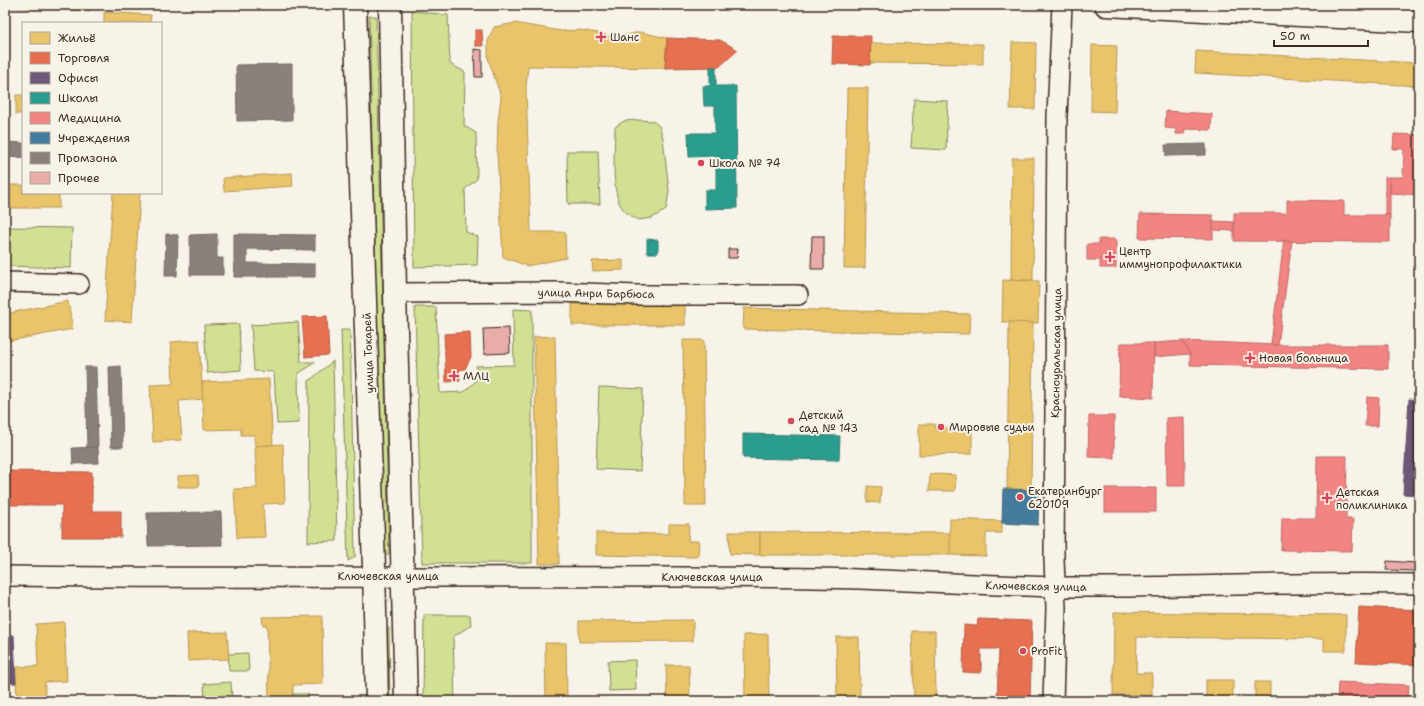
<svg xmlns="http://www.w3.org/2000/svg" width="1424" height="706" font-family="'Shantell Sans',sans-serif">
  <style>
    .green { fill: #d2e094; stroke: #868559 }
    .homes { fill: #e9c46a; stroke: #b59653 }
    .shops { fill: #e76f51; stroke: #b35a42 }
    .offices { fill: #6d597a; stroke: #5e4b5e }
    .schools { fill: #2a9d8f; stroke: #2f7a6d }
    .health { fill: #f28482; stroke: #bb6964 }
    .public { fill: #457b9d; stroke: #426377 }
    .industry { fill: #8a817c; stroke: #726760 }
    .building { fill: #e8adaa; stroke: #3b2a1e }
    .lines { fill: none; stroke-linecap: round; stroke-linejoin: round }
    .minor-casing { stroke: #3b2a1e; stroke-width: 22 }
    .major-casing { stroke: #3b2a1e; stroke-width: 25 }
    .minor { stroke: #f7f3e8; stroke-width: 19 }
    .major { stroke: #f7f3e8; stroke-width: 22 }
    .poi-dot { fill: #d1495b; stroke: #f7f3e8; stroke-width: 1.5 }
    .labels { text-anchor: middle; stroke-width: 4; stroke-linejoin: round; paint-order: stroke }
    .poi-label { font-size: 11px; fill: #3b2a1e; stroke: #f7f3e8; text-anchor: start }
    .street-label { font-size: 11px; fill: #3b2a1e; stroke: #f7f3e8 }
  </style>
  <rect width="100%" height="100%" fill="#f7f3e8"/>
  <filter id="ink" filterUnits="userSpaceOnUse"><feTurbulence type="fractalNoise" baseFrequency=".025" numOctaves="2"/><feDisplacementMap in="SourceGraphic" scale="8" xChannelSelector="R" yChannelSelector="G"/><feConvolveMatrix kernelMatrix="1 2 1 2 8 2 1 2 1" color-interpolation-filters="sRGB"/></filter>
  <g filter="url(#ink)">
    <g class="green">
      <path d="M412,11L448,15L450,64L465,72L464,126L476,133L477,179L465,189L466,232L478,237L477,265L414,267Z"/>
      <path d="M369,16H376L389,554H383Z"/>
      <path d="M914,99L948,101L946,150L911,148Z"/>
      <path d="M638,120L653,121L659,126L663,138L669,191L666,210L652,218L638,220C633,217 627,214 623,209C610,194 615,147 615,127L624,121Z"/>
      <path d="M567,151H598L600,204H568Z"/>
      <path d="M5,227L72,228L71,268L5,266Z"/>
      <path d="M415,307H436L440,393L464,392L477,380L476,366L514,365L513,309L532,310V563H422Z"/>
      <path d="M298,322L301,362H316L298,374L299,423L277,424L274,372L254,371L251,325Z"/>
      <path d="M239,324L241,370L207,373L204,325Z"/>
      <path d="M341,330H350L355,557L348,561Z"/>
      <path d="M333,361L337,541L308,542L309,381Z"/>
      <path d="M599,387L643,389L640,471L596,469Z"/>
      <path d="M424,615H470L471,625L453,637L455,701H423Z"/>
      <path d="M382,628H389L390,701H384Z"/>
      <path d="M248,653L249,671H229L228,654Z"/>
      <path d="M635,660L636,690L609,691L608,661Z"/>
      <path d="M231,682L232,701H205L204,684Z"/>
      <rect x="293" y="694" width="15" height="7"/>
    </g>
    <g class="homes">
      <path d="M5,5H90L89,11L5,7Z"/>
      <path d="M104,12L151,15L150,23H104Z"/>
      <path d="M515,23L561,31L580,30L603,34L612,38L640,32L667,38L665,68L528,66L526,88L531,232H565L566,258L527,266L503,257L497,153L498,121L501,97L488,58V41L494,27Z"/>
      <path d="M1012,42L1036,43L1035,109H1010Z"/>
      <path d="M870,43L983,44V64L870,63Z"/>
      <path d="M1092,45L1117,46L1115,112L1091,111Z"/>
      <path d="M1196,51L1419,63V86L1195,73Z"/>
      <path d="M847,88H868L865,268H844Z"/>
      <rect x="16" y="95" width="7" height="19"/>
      <path d="M1012,158H1034L1033,280H1011Z"/>
      <path d="M292,173L293,186L224,191L223,178Z"/>
      <path d="M5,185H23V193H59V208H5Z"/>
      <path d="M113,193H140L132,322L105,320Z"/>
      <path d="M623,260V270L593,271L592,261Z"/>
      <path d="M1003,280L1039,281L1038,323L1002,322Z"/>
      <path d="M68,301L73,329L9,341L7,329H5V314Z"/>
      <rect x="572" y="304" width="113" height="21"/>
      <path d="M744,308L970,314L969,334L743,329Z"/>
      <path d="M1009,322L1033,323L1031,490L1007,489Z"/>
      <path d="M555,336L559,564H539L534,337Z"/>
      <path d="M199,340L203,399L179,401L182,440L153,442L150,385L173,384L171,342Z"/>
      <path d="M683,340H704L706,506H685Z"/>
      <path d="M269,379L273,445L255,446L254,435H241V429L204,430L202,382Z"/>
      <path d="M919,424H935V428H956V424L972,425V454L919,455Z"/>
      <path d="M283,444L285,503L263,504L265,537L237,538L234,489L257,488L255,446Z"/>
      <path d="M930,474L956,475L955,491H929Z"/>
      <path d="M198,475L199,487H178V476Z"/>
      <path d="M867,486L881,487L880,503L867,502Z"/>
      <path d="M950,519L1002,521V533H986V556L949,555Z"/>
      <path d="M669,524H689L688,541H699L698,557L596,555V533L669,534Z"/>
      <path d="M729,532H760V555L730,554Z"/>
      <path d="M760,532L950,533V555H760Z"/>
      <path d="M1114,612L1346,615V651H1324V639L1137,637L1136,673H1152V695H1113Z"/>
      <path d="M322,616L323,684L293,685V701H269L267,625H263L262,617Z"/>
      <path d="M693,620V641L579,642V621Z"/>
      <path d="M64,622L67,681L45,682V701H17L15,667L38,666L36,624Z"/>
      <path d="M912,631H935L936,701H914Z"/>
      <path d="M227,632L229,659L188,661L187,633Z"/>
      <path d="M768,634L769,701H745L744,635Z"/>
      <path d="M836,637H859L860,701H837Z"/>
      <path d="M545,643H566L567,701H546Z"/>
      <path d="M666,665H689L690,701H667Z"/>
      <rect x="1206" y="680" width="27" height="21"/>
      <rect x="1255" y="682" width="15" height="19"/>
    </g>
    <g class="shops">
      <path d="M475,30H482L483,46H475Z"/>
      <path d="M833,36H871L870,65L832,64Z"/>
      <path d="M667,38L720,40L738,50L719,67L665,68Z"/>
      <path d="M327,316L329,355L305,357L302,317Z"/>
      <path d="M470,332L471,357L465,369L459,370L460,381L446,382L444,334Z"/>
      <path d="M5,471L92,472V511H121V537H62V505H5Z"/>
      <path d="M1359,607L1419,610V665L1356,662Z"/>
      <path d="M978,619L1032,621L1030,701H997L999,649H981V673L963,672L964,625L977,626Z"/>
    </g>
    <g class="offices">
      <path d="M1409,399L1419,400V495L1403,494Z"/>
      <path d="M14,635L16,683H5V636Z"/>
    </g>
    <g class="schools">
      <path d="M710,67H716V86H736L737,208L705,209V190H716V156L689,157L688,133H715V106H704L703,86H710Z"/>
      <path d="M647,239L658,240V253H647Z"/>
      <path d="M743,434L840,436L839,460L743,458Z"/>
    </g>
    <g class="health">
      <path d="M1166,111L1212,114L1211,130L1185,129V134H1176V129L1165,128Z"/>
      <path d="M1394,134L1419,135V195L1390,193V177H1403L1404,149H1393Z"/>
      <rect x="1385" y="177" width="5" height="38"/>
      <path d="M1287,200L1344,201V215H1390V242L1234,241V213H1287Z"/>
      <path d="M1140,214L1213,215V239L1139,238Z"/>
      <path d="M1213,221L1234,222V231L1213,230Z"/>
      <path d="M1099,239H1116V268H1100V260H1087V244H1099Z"/>
      <path d="M1284,240L1292,241L1278,345L1271,344Z"/>
      <path d="M1182,341L1278,345H1388V369L1190,365V354Z"/>
      <path d="M1182,341L1190,354L1154,357V343Z"/>
      <path d="M1120,343H1154L1153,398L1119,396Z"/>
      <path d="M1367,397L1379,398L1378,426H1365Z"/>
      <path d="M1089,416H1114V458L1088,457Z"/>
      <path d="M1184,417L1185,486H1167L1166,418Z"/>
      <path d="M1317,456H1347L1346,519H1353L1352,551L1281,550L1282,518H1316Z"/>
      <rect x="1105" y="488" width="51" height="24"/>
      <path d="M1338,682L1409,685L1408,701H1337Z"/>
    </g>
    <path class="public" d="M1003,489L1039,490L1038,525L1002,523Z"/>
    <g class="industry">
      <path d="M292,64V120L237,121L236,65Z"/>
      <path d="M5,142L23,143V158L5,157Z"/>
      <path d="M1206,144V155L1166,156L1165,145Z"/>
      <path d="M166,234L178,235L177,276H165Z"/>
      <path d="M217,234V258H223V275H190V235Z"/>
      <path d="M234,234L315,235V250L247,249V263L315,264V277H234Z"/>
      <path d="M121,366L123,447H111L109,367Z"/>
      <path d="M85,367H96L98,447L87,448Z"/>
      <path d="M98,447L99,463L73,464L72,448Z"/>
      <path d="M221,512L222,545L148,546L147,513Z"/>
      <path d="M178,696L179,701H122L121,698Z"/>
    </g>
    <g class="building">
      <path d="M474,49L482,50V77H475Z"/>
      <path d="M812,236H824V269H811Z"/>
      <path d="M728,249H738L737,258H728Z"/>
      <path d="M509,328L510,353L484,354L483,329Z"/>
      <path d="M1387,561L1416,563L1415,571L1386,570Z"/>
    </g>
    <g class="lines">
      <g class="minor-casing">
        <g id="minor">
          <path d="M5,282L79,284"/>
          <path d="M395,293L558,292L637,295H798"/>
          <path d="M5,576C275,580 545,574 815,578C898,579 981,586 1064,587C1182,588 1301,581 1419,584"/>
          <path d="M1053,701L1056,608L1054,559L1057,116L1062,5"/>
        </g>
      </g>
      <g class="major-casing">
        <g id="major">
          <path d="M355,5L374,567L377,701"/>
          <path d="M390,5L395,293L406,701"/>
          <path d="M1106,5L1419,21"/>
        </g>
      </g>
      <use href="#minor" class="minor"/>
      <use href="#major" class="major"/>
    </g>
  </g>
  <g class="poi-dot">
    <path d="M599 31h4v4h4v4h-4v4h-4v-4h-4v-4h4z"/>
    <circle cx="701" cy="163" r="4"/>
    <path d="M1108 251h4v4h4v4h-4v4h-4v-4h-4v-4h4z"/>
    <path d="M1248 352h4v4h4v4h-4v4h-4v-4h-4v-4h4z"/>
    <path d="M452 370h4v4h4v4h-4v4h-4v-4h-4v-4h4z"/>
    <circle cx="791" cy="421" r="4"/>
    <circle cx="941" cy="427" r="4"/>
    <circle cx="1020" cy="497" r="4"/>
    <path d="M1325 492h4v4h4v4h-4v4h-4v-4h-4v-4h4z"/>
    <circle cx="1023" cy="651" r="4"/>
  </g>
  <g class="labels">
    <g class="poi-label">
      <text x="610" y="41">Шанс</text>
      <text x="709" y="167">Школа № 74</text>
      <text x="1119" y="255">Центр<tspan x="1119" dy="13">иммунопрофилактики</tspan></text>
      <text x="1259" y="362">Новая больница</text>
      <text x="463" y="380">МЛЦ</text>
      <text x="799" y="419">Детский<tspan x="799" dy="13">сад № 143</tspan></text>
      <text x="949" y="431">Мировые судьи</text>
      <text x="1028" y="495">Екатеринбург<tspan x="1028" dy="13">620109</tspan></text>
      <text x="1336" y="496">Детская<tspan x="1336" dy="13">поликлиника</tspan></text>
      <text x="1031" y="655">ProFit</text>
    </g>
    <g class="street-label">
      <text transform="translate(596 293) rotate(1)" y="4">улица Анри Барбюса</text>
      <text transform="translate(368 353) rotate(-92)" y="4">улица Токарей</text>
      <text transform="translate(1056 353) rotate(-89)" y="4">Красноуральская улица</text>
      <text x="388" y="580">Ключевская улица</text>
      <text x="712" y="581">Ключевская улица</text>
      <text transform="translate(1036 586) rotate(1)" y="4">Ключевская улица</text>
    </g>
  </g>
  <rect width="1424" height="706" fill="none" stroke="#f7f3e8" stroke-width="20"/>
  <rect x="10" y="10" width="1404" height="686" fill="none" stroke="#3b2a1e" stroke-width="1.5" filter="url(#ink)"/>
  <rect x="22" y="22" width="140" height="172" fill="#f7f3e8" stroke="#aca397"/>
  <rect x="30" y="32" width="20" height="12" fill="#e9c46a" stroke="#aca397"/>
  <text x="58" y="42" font-size="12" fill="#3b2a1e">Жильё</text>
  <rect x="30" y="52" width="20" height="12" fill="#e76f51" stroke="#aca397"/>
  <text x="58" y="62" font-size="12" fill="#3b2a1e">Торговля</text>
  <rect x="30" y="72" width="20" height="12" fill="#6d597a" stroke="#aca397"/>
  <text x="58" y="82" font-size="12" fill="#3b2a1e">Офисы</text>
  <rect x="30" y="92" width="20" height="12" fill="#2a9d8f" stroke="#aca397"/>
  <text x="58" y="102" font-size="12" fill="#3b2a1e">Школы</text>
  <rect x="30" y="112" width="20" height="12" fill="#f28482" stroke="#aca397"/>
  <text x="58" y="122" font-size="12" fill="#3b2a1e">Медицина</text>
  <rect x="30" y="132" width="20" height="12" fill="#457b9d" stroke="#aca397"/>
  <text x="58" y="142" font-size="12" fill="#3b2a1e">Учреждения</text>
  <rect x="30" y="152" width="20" height="12" fill="#8a817c" stroke="#aca397"/>
  <text x="58" y="162" font-size="12" fill="#3b2a1e">Промзона</text>
  <rect x="30" y="172" width="20" height="12" fill="#e8adaa" stroke="#aca397"/>
  <text x="58" y="182" font-size="12" fill="#3b2a1e">Прочее</text>
  <path d="M1274 40v6h94v-6" fill="none" stroke="#3b2a1e" stroke-width="2"/>
  <text x="1280" y="40" font-size="12" fill="#3b2a1e" stroke="#f7f3e8" stroke-width="3" paint-order="stroke">50 m</text>
</svg>
